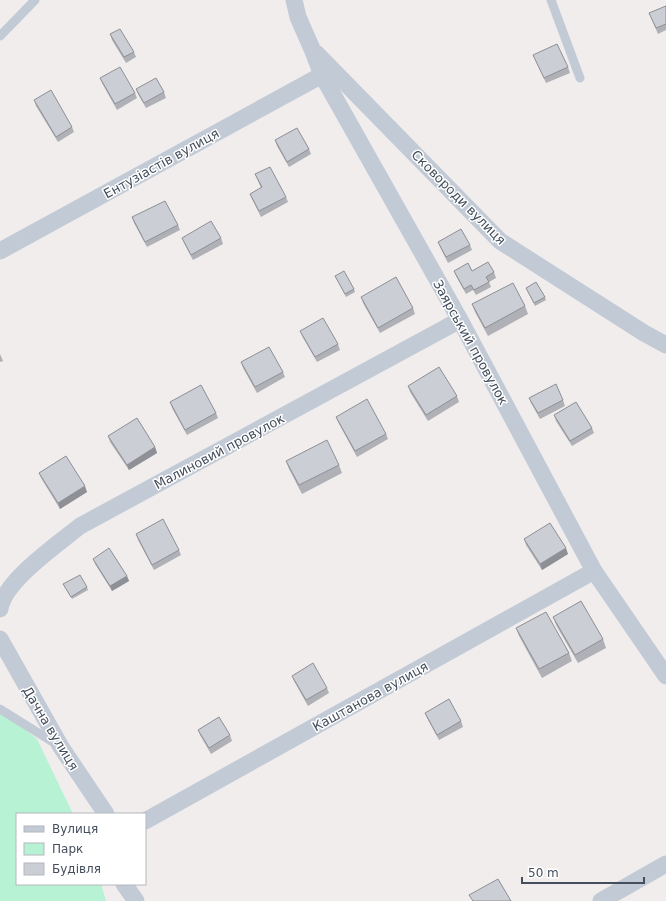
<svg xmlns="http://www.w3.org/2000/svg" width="666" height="901" font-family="'DejaVu Sans',sans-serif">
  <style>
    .green { fill: #b6f2d3 }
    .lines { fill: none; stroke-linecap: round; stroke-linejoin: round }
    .service { stroke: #c2cad6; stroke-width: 9 }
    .minor { stroke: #c2cad6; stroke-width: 17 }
    .wall { fill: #afb1b7 }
    .shaded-wall { fill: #8e9095 }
    .building { fill: #cbced5; stroke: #8e9095 }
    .labels { text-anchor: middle; stroke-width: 3; stroke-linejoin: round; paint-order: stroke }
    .street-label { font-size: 13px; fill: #444e5c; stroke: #fff }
  </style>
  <rect width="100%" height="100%" fill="#f0edec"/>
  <path class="green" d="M0,710L37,739L73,814H17V884H101L106,901H0Z"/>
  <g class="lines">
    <g class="service">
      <path d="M551,0L580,78"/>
      <path d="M0,36L35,0"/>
      <path d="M0,709L56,744"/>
    </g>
    <g class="minor">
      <path d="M294,0L298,17L312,49L322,75L460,320L594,571L666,676"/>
      <path d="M316,53L500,241L644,333L666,345"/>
      <path d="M0,251L322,75"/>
      <path d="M0,609C4,581 58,544 80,526L460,320"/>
      <path d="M0,639L61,747L106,814"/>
      <path d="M145,821L594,571"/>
      <path d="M124,884L136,901"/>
      <path d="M601,901L666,864"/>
    </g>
  </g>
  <g class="wall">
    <path d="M666,6V30L658,34L649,13Z"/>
    <path d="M110,34L134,52L136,57L126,63L112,40Z"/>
    <path d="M533,55L568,67L570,73L546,83Z"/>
    <path d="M100,78L135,93L137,98L117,110L102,83Z"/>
    <path d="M136,89L164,92L166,98L146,108L138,94Z"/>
    <path d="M34,100L72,127L74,132L58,142L36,106Z"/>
    <path d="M275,140L309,149L311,154L289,167L277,146Z"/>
    <path d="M255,174L286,197L288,202L261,217L252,199L250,194L261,188Z"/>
    <path d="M132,217L178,225L180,230L147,247L134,223Z"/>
    <path d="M182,238H221L223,244L193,260L184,243Z"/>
    <path d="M438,242L470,245L472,250L448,263L440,247Z"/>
    <path d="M454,271H472L494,272L496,278L489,282L491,287L476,295L473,290L466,294L456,276Z"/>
    <path d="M335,276L354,289L355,292L346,297Z"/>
    <path d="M526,288L545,297L546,300L535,306Z"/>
    <path d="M361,297L413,308L415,314L380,333L363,303Z"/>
    <path d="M472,304L525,306L528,314L488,336L475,312Z"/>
    <path d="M300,331L338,344L340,350L317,362L302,336Z"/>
    <path d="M0,354L3,361L0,362Z"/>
    <path d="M241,362L283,372L285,377L257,393L243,368Z"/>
    <path d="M408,386L457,396L459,402L428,421L410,392Z"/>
    <path d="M529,398L563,400L565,406L540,419L531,403Z"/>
    <path d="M170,402L216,413L218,418L187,435L172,408Z"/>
    <path d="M554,415L592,428L594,433L572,446L556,421Z"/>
    <path d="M336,417L386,434L388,439L357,457L338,422Z"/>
    <path d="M108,436L155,447L157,453L129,470L110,442Z"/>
    <path d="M286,461L339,465L342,473L302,494L289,469Z"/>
    <path d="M39,473L87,492L60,509L41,478Z"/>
    <path d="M136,534L179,550L181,555L154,570L138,540Z"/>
    <path d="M524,539L568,554L542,570L526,545Z"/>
    <path d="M93,559L127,576L129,581L112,591L95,564Z"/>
    <path d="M63,584L87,587L88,590L72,599Z"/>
    <path d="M553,617L603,639L606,648L578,663L556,625Z"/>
    <path d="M516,628L569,653L572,661L542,678L519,636Z"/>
    <path d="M292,676L327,688L329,693L308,706L294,681Z"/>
    <path d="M425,713L461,721L463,727L439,740L427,718Z"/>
    <path d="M198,730L230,735L232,741L211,754L200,735Z"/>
  </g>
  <g class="shaded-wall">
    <path d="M155,447L157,453L129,470L127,465Z"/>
    <path d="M85,486L87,492L60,509L58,503Z"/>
    <path d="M566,548L568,554L542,570L540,564Z"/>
    <path d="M127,576L129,581L112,591L110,586Z"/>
  </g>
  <g class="building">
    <path d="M666,6V24L656,28L649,13Z"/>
    <path d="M120,29L134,52L124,57L110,34Z"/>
    <path d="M557,44L568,67L544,78L533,55Z"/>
    <path d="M120,67L135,93L115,104L100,78Z"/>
    <path d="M156,78L164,92L144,103L136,89Z"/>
    <path d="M51,90L72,127L56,137L34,100Z"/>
    <path d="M297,128L309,149L287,162L275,140Z"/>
    <path d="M270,167L286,197L259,211L250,194L262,187L255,174Z"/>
    <path d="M165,201L178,225L145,242L132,217Z"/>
    <path d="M211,221L221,238L191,255L182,238Z"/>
    <path d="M461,229L470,245L446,257L438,242Z"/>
    <path d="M488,262L494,272L486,277L489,282L474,290L471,285L464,289L454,271L468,263L472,271Z"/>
    <path d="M344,271L354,289L345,294L335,276Z"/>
    <path d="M396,277L413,308L378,328L361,297Z"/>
    <path d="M536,282L545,297L534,303L526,288Z"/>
    <path d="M513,283L525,306L485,328L472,304Z"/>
    <path d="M323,318L338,344L315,357L300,331Z"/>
    <path d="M269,347L283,372L255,387L241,362Z"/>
    <path d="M439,367L457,396L426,415L408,386Z"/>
    <path d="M556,384L563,400L538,413L529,398Z"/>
    <path d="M201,385L216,413L185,430L170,402Z"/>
    <path d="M367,399L386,434L355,451L336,417Z"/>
    <path d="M576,402L592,428L570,441L554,415Z"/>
    <path d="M137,418L155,447L127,465L108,436Z"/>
    <path d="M327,440L339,465L299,485L286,461Z"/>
    <path d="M66,456L85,486L58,503L39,473Z"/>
    <path d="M163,519L179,550L152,565L136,534Z"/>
    <path d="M550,523L566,548L540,564L524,539Z"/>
    <path d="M109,548L127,576L110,586L93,559Z"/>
    <path d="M80,575L87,587L71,597L63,584Z"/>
    <path d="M581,601L603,639L575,655L553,617Z"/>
    <path d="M546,612L569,653L539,669L516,628Z"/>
    <path d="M313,663L327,688L306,700L292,676Z"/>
    <path d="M449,699L461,721L437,735L425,713Z"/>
    <path d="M219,717L230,735L209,748L198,730Z"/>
    <path d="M498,879L511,901H473L469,895Z"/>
  </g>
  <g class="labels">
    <g class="street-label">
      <text transform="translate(161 163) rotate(-29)" y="5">Ентузіастів вулиця</text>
      <text transform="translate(459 197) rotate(45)" y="5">Сковороди вулиця</text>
      <text transform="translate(471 342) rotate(61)" y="5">Заярський провулок</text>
      <text transform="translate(219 451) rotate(-28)" y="5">Малиновий провулок</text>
      <text transform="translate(370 696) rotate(-29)" y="5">Каштанова вулиця</text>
      <text transform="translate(51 728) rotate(59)" y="5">Дачна вулиця</text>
    </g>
  </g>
  <rect x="16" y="813" width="130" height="72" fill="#ffffff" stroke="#b4b8be"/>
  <rect x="24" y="826" width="20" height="6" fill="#c2cad6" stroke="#b4b8be"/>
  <text x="52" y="833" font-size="12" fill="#444e5c">Вулиця</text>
  <rect x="24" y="843" width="20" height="12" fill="#b6f2d3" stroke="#b4b8be"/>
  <text x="52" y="853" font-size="12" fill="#444e5c">Парк</text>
  <rect x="24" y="863" width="20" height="12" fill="#cbced5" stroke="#b4b8be"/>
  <text x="52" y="873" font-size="12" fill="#444e5c">Будівля</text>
  <path d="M522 877v6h122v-6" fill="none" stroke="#444e5c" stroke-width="2"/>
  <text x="528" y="877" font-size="12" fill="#444e5c" stroke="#ffffff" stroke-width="3" paint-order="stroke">50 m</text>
</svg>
